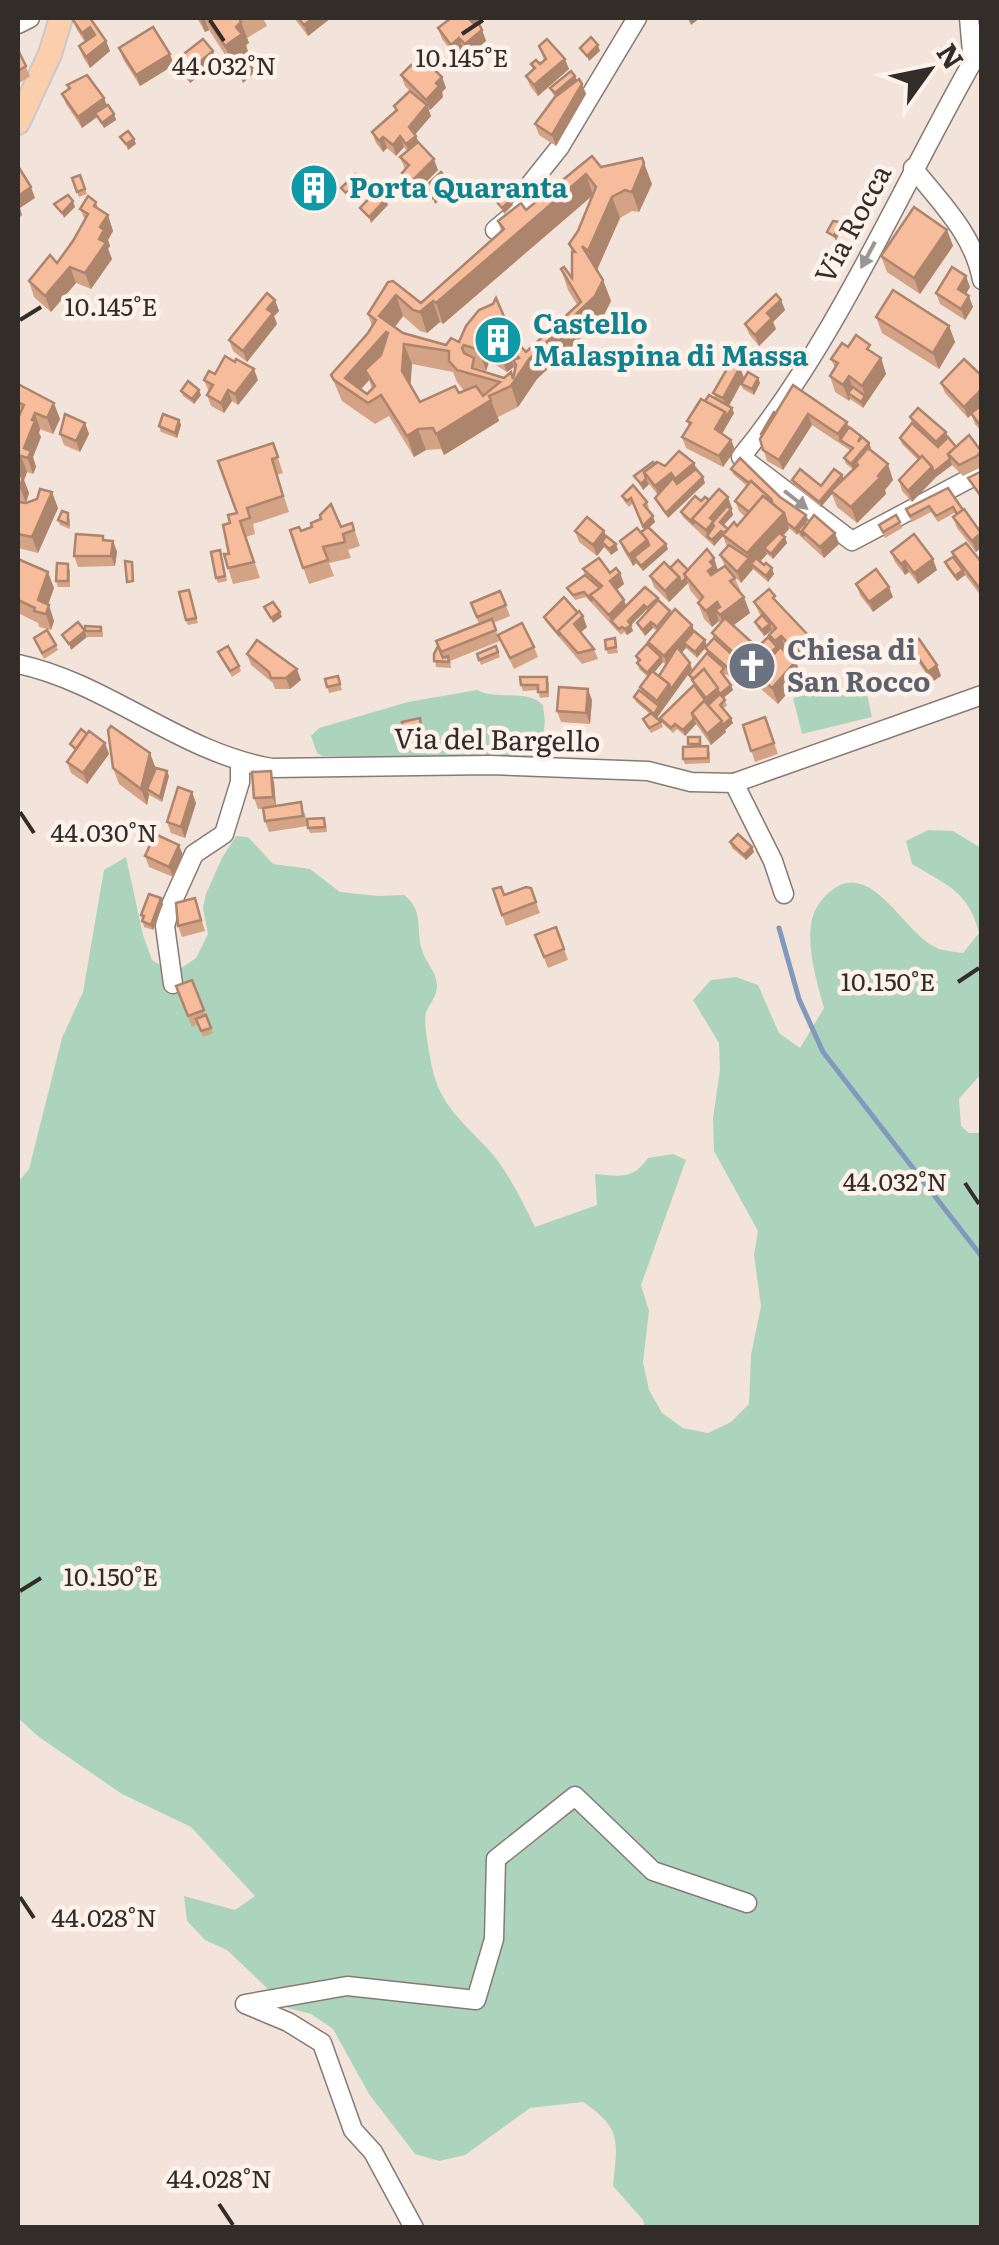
<svg xmlns="http://www.w3.org/2000/svg" width="999" height="2245" font-family="Literata,serif">
  <style>
    .green { fill: #acd4bd }
    .lines { fill: none; stroke-linecap: round; stroke-linejoin: round }
    .stream { stroke: #819abc; stroke-width: 5 }
    .minor-casing { stroke: #877a72; stroke-width: 21 }
    .major-casing { stroke: #cac8c8; stroke-width: 26 }
    .minor { stroke: #fff; stroke-width: 18 }
    .major { stroke: #fbceac; stroke-width: 22 }
    .wall { fill: #d4a285; fill-rule: evenodd }
    .shaded-wall { fill: #ad846c }
    .building { fill: #f7bc9b; stroke: #ad846c; stroke-width: 2.5; fill-rule: evenodd }
    .oneway { fill: #999694 }
    .ticks { fill: none; stroke: #332d2a; stroke-width: 4 }
    .labels { text-anchor: middle; stroke-width: 9; stroke-linejoin: round; paint-order: stroke }
    .culture-label { font-size: 28px; font-weight: bold; fill: #0d838f; stroke: #fef2eb; text-anchor: start }
    .street-label { font-size: 28px; fill: #332d2a; stroke: #fef2eb }
    .worship-label { font-size: 28px; font-weight: bold; fill: #5b616d; stroke: #fef2eb; text-anchor: start }
    .ticks-label { font-size: 25px; text-anchor: middle; fill: #332d2a; stroke: #fef2eb; stroke-width: 9; stroke-linejoin: round; paint-order: stroke }
  </style>
  <rect width="100%" height="100%" fill="#f3e4db"/>
  <g class="green">
    <path d="M864,681L872,717L802,734L793,698Z"/>
    <path d="M477,690C498,701 526,688 543,705L545,722L540,758L323,756L317,753L311,736L319,728L408,702Z"/>
    <path d="M928,830L953,831L981,848V1074L959,1099L961,1126L969,1133H982L981,2227H645L643,2220L613,2186C617,2142 623,2129 583,2102L530,2108L465,2155L439,2161L415,2154L369,2094L333,2029L311,2014L288,2008L227,1950L205,1940L187,1921L184,1896L235,1910L255,1896L191,1827L122,1794L39,1737L18,1718V1182L29,1169L62,1038L83,992L104,870L126,857L143,935L152,960L174,973L196,958L208,934L203,908L206,894L222,858L236,836L248,837L273,864L310,869L340,892L378,896L404,895C425,911 415,929 422,950C426,963 436,971 437,985C437,998 429,1003 426,1013C423,1021 430,1057 432,1067C440,1105 462,1121 487,1148C507,1169 522,1201 535,1227L597,1205L595,1174C619,1176 633,1180 648,1158L673,1154L686,1160L641,1285L649,1311L643,1362L649,1390L662,1413L683,1428L708,1433L731,1422L749,1404L751,1355L761,1306L754,1255L758,1231L714,1151L713,1118L720,1070L719,1043L693,1000L711,980L736,977L758,985L779,1033L800,1048L824,1008C816,978 799,927 821,901C868,844 902,936 939,949C946,951 956,952 963,953L979,933C969,892 947,885 912,864L906,841Z"/>
  </g>
  <g class="lines">
    <path class="stream" d="M779,928L799,999L823,1052L982,1257"/>
    <g class="minor-casing">
      <g id="minor">
        <path d="M969,18L972,52"/>
        <path d="M18,24L30,18"/>
        <path d="M982,33L973,61C898,193 837,339 741,457L852,541L982,472"/>
        <path d="M913,168C941,203 974,235 982,280"/>
        <path d="M495,230L526,204L524,192L559,148L637,18"/>
        <path d="M18,664C108,683 181,753 272,768L490,765L648,771L691,782L734,783L982,695"/>
        <path d="M734,783L773,861L784,894"/>
        <path d="M173,984L165,926L171,905L194,854L224,834L240,782V763"/>
        <path d="M414,2228L373,2152L353,2130L322,2043L288,2022L245,2004L347,1986L476,2000L494,1939L496,1859L575,1796L653,1871L747,1903"/>
      </g>
    </g>
    <g class="major-casing">
      <path id="major" d="M18,123L50,54L61,18"/>
    </g>
    <use href="#minor" class="minor"/>
    <use href="#major" class="major"/>
  </g>
  <g class="wall">
    <path d="M76,18L106,41L110,51L90,68L83,57L79,46L85,42L77,30L73,20Z"/>
    <path d="M197,18H263L267,26L247,38L249,43L246,45L249,55L233,67L209,30L205,32Z"/>
    <path d="M294,18H331L308,36Z"/>
    <path d="M438,28L482,30L486,41L469,55L463,49L455,56L442,39Z"/>
    <path d="M539,46L569,69L538,96L530,86L526,76L533,70L531,64H540L544,60Z"/>
    <path d="M119,48L174,65L140,86L123,59Z"/>
    <path d="M18,50L30,76L18,84Z"/>
    <path d="M176,60L217,62L190,83L180,71Z"/>
    <path d="M416,70L442,77L446,88L442,92L443,97L430,110L428,109L431,116L415,134L419,143L438,170L415,193L406,183L402,173L405,169L400,157L407,151L404,147L396,156L387,148L383,152L376,143L372,132L396,112L394,106L410,91L405,86L401,75Z"/>
    <path d="M575,76L577,80L582,84L586,94L556,146L539,135L535,124L555,98L550,88Z"/>
    <path d="M67,85L104,98L107,105L114,114L116,120L104,128L97,117L82,128L66,104L62,94L69,89Z"/>
    <path d="M601,167L652,184L639,212L632,211L620,218L597,270L603,280L611,301L603,317L537,379L518,407L498,417L499,421L444,455L441,449L426,450L414,457L389,416L375,424L342,401L331,375L368,333L372,326L368,314L388,282L421,303L501,231L498,221L526,210ZM592,196L578,231L569,244L572,252V278L561,269L568,290L578,306L526,352L511,335L459,342L446,345L403,333L395,327L403,316L420,331L427,333L440,322L443,324ZM492,352L496,365L507,372L514,367L513,377L504,378L479,370L478,368L486,371L490,359L489,355ZM412,364L453,372L457,382L464,391L420,402L410,385ZM369,380L372,389L367,394L361,389Z"/>
    <path d="M80,175L87,194L79,197L72,178Z"/>
    <path d="M96,202L99,210L113,231L108,240L110,246L108,249L112,259L91,289L76,283L51,312L34,297L29,281L57,263L85,220L80,209Z"/>
    <path d="M947,230L953,246L920,294L887,272L881,256Z"/>
    <path d="M970,287L966,294L973,307L965,320L940,304L936,293Z"/>
    <path d="M275,300L279,311L274,316L277,324L247,362L233,351L229,340Z"/>
    <path d="M781,300L785,310L773,322L776,329L759,346L749,334L745,324Z"/>
    <path d="M876,317L949,326L955,342L939,369L882,333Z"/>
    <path d="M848,347L873,353L881,358L886,374L863,408L850,399L849,401L835,392L830,376L835,368L831,359Z"/>
    <path d="M740,367L744,378L729,406L734,413L722,434L731,440L735,450L723,467L686,448L682,437L689,426L687,421L705,401L715,398L713,393Z"/>
    <path d="M215,374L258,380L238,405L232,401L224,413L211,406L207,395L209,392L204,380Z"/>
    <path d="M758,378L760,383L754,395L743,389L741,384Z"/>
    <path d="M941,383L976,409L982,405V433L975,424L971,414L968,418L945,393Z"/>
    <path d="M18,384L60,419L53,434L40,429L39,433L41,437L33,457L36,467L33,474L27,472L24,480L29,493L26,503L58,508L38,553L18,548Z"/>
    <path d="M793,385L869,443L870,450L893,480L885,490L886,494L857,523L837,507L832,494L821,507L794,485L792,480L821,486L842,475L843,479L853,469L846,464L844,458L851,451L812,425L783,470L767,461L760,439L761,434Z"/>
    <path d="M181,391L201,395L194,404L183,396Z"/>
    <path d="M910,417L946,432L948,437L956,447L981,451L982,467L963,476L952,465L936,477L912,502L902,491L899,480L918,460L902,444L900,438L912,423Z"/>
    <path d="M179,420L181,425L177,438L161,432L159,426Z"/>
    <path d="M85,423L89,434L80,452L64,445L60,434Z"/>
    <path d="M273,443L283,473L277,475L289,512L253,524L255,534L246,537L260,578L233,584L228,568L230,523L237,513Z"/>
    <path d="M694,463L705,483L668,518L657,503L655,498L658,495L649,484L643,490L634,476L655,464L665,466Z"/>
    <path d="M731,469L780,497L806,515L808,520L805,524L835,533L839,544L824,558L800,536L798,532L797,535L789,528L783,536L787,543L773,559L767,554L760,562L774,574L768,582L753,569L741,583L726,567L735,578L750,613L733,625L770,659L762,650L760,645L771,640L769,635L773,631L771,628L772,630L764,636L757,627L755,622L761,617L754,602L778,604L809,636L813,647L797,659L785,647L782,649L796,661L801,677L778,704L740,670L732,679L726,674L724,676L731,685L733,690L723,698L727,705L723,709L733,723L725,730L726,732L711,745L696,724L685,736L677,729L673,733L662,723L660,718L694,685L689,675L707,653L705,648L714,638L712,633L720,624L719,621L712,627L704,619L698,603L700,602L690,590L688,583L669,602L654,587L650,576L670,568L688,570L714,558L718,571L725,566L720,555L727,547L723,536L714,546L683,517L681,512L701,501L728,497L733,515L723,525L728,529L737,526L745,517L739,511L735,501L747,486L733,474Z"/>
    <path d="M948,488L977,527L982,525V547L976,552L957,528L953,517L956,515L954,513L938,522L931,512L912,522L908,515L906,509Z"/>
    <path d="M622,496L647,502L649,508L648,509L655,522L649,528L668,549L643,571L636,563L633,566L624,551L620,541L644,530L633,503L629,507L624,501Z"/>
    <path d="M70,519V529L60,525L58,520Z"/>
    <path d="M900,522L902,528L885,538L879,525Z"/>
    <path d="M352,523L360,546L348,550L351,558L329,563L334,576L309,584L290,530L301,531L341,527Z"/>
    <path d="M575,531H604L606,536L618,550L611,555L604,547L597,556L579,542Z"/>
    <path d="M103,536L104,541H113L117,552L115,566L78,567L74,556Z"/>
    <path d="M220,550L227,581L218,583L216,578Z"/>
    <path d="M891,552L937,570L918,584L909,572L905,575L895,562Z"/>
    <path d="M952,552L982,563V597L965,575L957,581L947,568L945,562L953,557Z"/>
    <path d="M18,559L54,588L48,605L54,621L51,630L39,627L38,623L18,613Z"/>
    <path d="M70,569V587H58L56,581Z"/>
    <path d="M583,569L610,573H620L624,584L617,590L626,605L658,601L671,614L692,625L697,658L686,648L681,653L692,669L657,718L661,722L663,727L651,733L643,719L650,714L636,702L634,697L642,692L640,687L648,677L639,669L636,656L650,647L648,642L657,631L653,628L645,636L639,628L637,623L648,612L646,610L631,625L633,631L627,635L624,632L621,635L586,597L575,600L567,588L585,575ZM663,662L666,665L659,676L654,673Z"/>
    <path d="M856,584L893,597L873,612L860,595Z"/>
    <path d="M189,590L198,623L188,625L186,620Z"/>
    <path d="M500,591L510,616L493,623L500,641L450,661L451,668L436,667L434,654L479,624L471,603Z"/>
    <path d="M544,617L587,627L581,632L594,649L598,659L582,664L546,622Z"/>
    <path d="M85,626L103,632V637H87Z"/>
    <path d="M498,635L534,647L538,657L514,669Z"/>
    <path d="M34,638L56,645L58,650L44,659Z"/>
    <path d="M615,638L618,653L608,654L606,649Z"/>
    <path d="M496,646L500,657L481,665L477,654Z"/>
    <path d="M910,646L937,665L941,676L932,682L914,656Z"/>
    <path d="M218,652L239,666L241,671L232,677Z"/>
    <path d="M247,654L301,680L290,689H275L273,683L251,665Z"/>
    <path d="M338,676L342,690L329,693L325,679Z"/>
    <path d="M549,682V697L540,698L538,690L523,691L521,685Z"/>
    <path d="M592,700L590,724L561,722L557,711Z"/>
    <path d="M765,717L778,754L755,762L743,725Z"/>
    <path d="M420,718L423,731L405,735L402,722Z"/>
    <path d="M700,737L702,746L710,752V763L685,764L683,759L689,747L688,744Z"/>
    <path d="M105,743L109,754L87,784L71,773L67,762L75,751L70,744Z"/>
    <path d="M113,768H156L169,776L162,802L149,795L147,805L119,784Z"/>
    <path d="M274,782L276,806L305,813L307,826L269,832L265,821L264,809H258L254,798Z"/>
    <path d="M196,803L185,838L171,833L167,822Z"/>
    <path d="M326,823L327,832L310,833L308,828Z"/>
    <path d="M730,842L752,847L754,852L746,860L732,848Z"/>
    <path d="M183,855L173,877L149,867L145,856Z"/>
    <path d="M531,888L540,913L506,926L493,889L504,895Z"/>
    <path d="M195,898L205,931L182,937L178,926Z"/>
    <path d="M163,904L153,930L144,927L141,915Z"/>
    <path d="M556,927L568,960L548,968L535,935Z"/>
    <path d="M192,980L213,1033L203,1037L198,1024L192,1027L176,986Z"/>
  </g>
  <g class="shaded-wall">
    <path d="M200,18H204L209,30L205,32Z"/>
    <path d="M313,18H331L308,36L304,25Z"/>
    <path d="M470,18H477L479,24L473,29L469,19Z"/>
    <path d="M688,18H700L691,25Z"/>
    <path d="M241,22L249,43L246,45L249,55L233,67L225,46L236,27Z"/>
    <path d="M90,27L94,38L86,44L82,33Z"/>
    <path d="M482,30L486,41L469,55L465,44Z"/>
    <path d="M459,38L463,49L455,56L451,45Z"/>
    <path d="M106,41L110,51L90,68L86,57Z"/>
    <path d="M598,45L600,51L589,61L587,56Z"/>
    <path d="M213,51L217,62L190,83L186,73Z"/>
    <path d="M170,54L174,65L140,86L136,75Z"/>
    <path d="M565,59L569,69L538,96L534,85Z"/>
    <path d="M252,68L254,73L243,83L241,78Z"/>
    <path d="M575,76L579,87L559,104L555,93Z"/>
    <path d="M442,77L446,88L442,92L443,97L430,110L426,100L436,83Z"/>
    <path d="M582,84L586,94L556,146L552,135Z"/>
    <path d="M104,98L108,109L95,113L97,117L82,128L78,117Z"/>
    <path d="M427,105L431,116L413,137L409,127Z"/>
    <path d="M114,114L116,120L104,128L102,123Z"/>
    <path d="M400,136L404,147L396,156L393,145Z"/>
    <path d="M416,136L420,146L410,154L406,144Z"/>
    <path d="M383,137L387,148L383,152L379,141Z"/>
    <path d="M134,139L136,144L128,150L126,144Z"/>
    <path d="M434,159L438,170L415,193L411,182Z"/>
    <path d="M644,163L652,184L639,212L632,192Z"/>
    <path d="M327,170L329,175L312,199L310,194Z"/>
    <path d="M586,174L593,195L443,324L436,303Z"/>
    <path d="M360,180L362,185L348,199L346,193Z"/>
    <path d="M451,183L453,188L435,204L433,198Z"/>
    <path d="M31,187L35,198L20,208L22,215L18,219V196Z"/>
    <path d="M612,197L620,218L596,272L588,251Z"/>
    <path d="M386,199L388,205L371,223L369,217Z"/>
    <path d="M511,200L513,205L504,214L502,208Z"/>
    <path d="M73,201L75,207L64,218L62,213Z"/>
    <path d="M108,215L113,231L108,240L110,246L108,249L112,259L91,289L85,273L99,239L100,227Z"/>
    <path d="M840,222L842,227L836,241L834,236Z"/>
    <path d="M947,230L953,246L920,294L914,278Z"/>
    <path d="M70,267L76,283L51,312L45,296Z"/>
    <path d="M966,276L970,287L962,300L958,289Z"/>
    <path d="M603,280L611,301L603,317L537,379L518,407L511,386L514,381L529,359Z"/>
    <path d="M396,295L403,316L389,335L386,332L393,353L365,370L369,380L356,395L345,378L379,316Z"/>
    <path d="M969,296L973,307L965,320L961,309Z"/>
    <path d="M275,300L279,311L274,316L277,324L247,362L243,351L267,309Z"/>
    <path d="M781,300L785,310L773,322L776,329L759,346L755,335L767,313Z"/>
    <path d="M433,301L440,322L427,333L420,312Z"/>
    <path d="M494,321L489,344L492,352L489,355L490,359L486,371L479,350V336Z"/>
    <path d="M949,326L955,342L939,369L933,353Z"/>
    <path d="M404,344L412,364L410,392L402,371Z"/>
    <path d="M507,346L514,367L507,372L499,351Z"/>
    <path d="M881,358L886,374L863,408L861,402L865,396L862,386Z"/>
    <path d="M740,367L744,378L727,409L723,398Z"/>
    <path d="M254,369L258,380L238,405L235,394Z"/>
    <path d="M849,376L854,392L848,393L850,399L849,401L843,385Z"/>
    <path d="M758,378L760,383L754,395L752,389Z"/>
    <path d="M982,389V404L968,418L964,407Z"/>
    <path d="M199,390L201,395L194,404L192,399Z"/>
    <path d="M228,390L232,401L224,413L221,403Z"/>
    <path d="M491,400L499,421L444,455L436,434Z"/>
    <path d="M54,403L60,419L53,434L47,418Z"/>
    <path d="M732,408L734,413L719,439L715,429L725,412Z"/>
    <path d="M35,413L40,429L39,433L41,437L33,457L36,467L33,474L24,448Z"/>
    <path d="M808,414L812,425L783,470L779,460Z"/>
    <path d="M179,420L181,425L177,438L175,433Z"/>
    <path d="M847,422L850,433L840,440L838,434Z"/>
    <path d="M85,423L89,434L80,452L76,441Z"/>
    <path d="M418,429L426,450L414,457L407,436Z"/>
    <path d="M946,432L950,442L940,453L936,442Z"/>
    <path d="M731,440L735,450L723,467L719,456Z"/>
    <path d="M869,443L871,448L858,464L856,462L857,466L853,470L851,464Z"/>
    <path d="M21,456L27,472L24,480L29,493L26,503L20,487L18,484V465Z"/>
    <path d="M950,459L952,465L936,477L912,502L908,491L932,467Z"/>
    <path d="M694,463L698,474L679,489L675,479Z"/>
    <path d="M888,464L893,480L885,490L886,494L857,523L851,507Z"/>
    <path d="M671,473L675,483L659,497L655,486Z"/>
    <path d="M842,475L844,481L831,491L832,494L821,507L819,502Z"/>
    <path d="M703,477L705,483L668,518L666,513Z"/>
    <path d="M646,479L649,484L643,490L641,484Z"/>
    <path d="M52,492L58,508L38,553L32,537Z"/>
    <path d="M728,497L732,508L707,536L706,530L710,518Z"/>
    <path d="M731,509L733,515L722,527L720,522Z"/>
    <path d="M784,513L789,529L769,552L764,548L767,554L755,567L751,564L747,553Z"/>
    <path d="M806,515L808,520L797,535L795,529Z"/>
    <path d="M653,516L655,522L645,531L643,526Z"/>
    <path d="M604,531L608,542H602L604,547L597,556L593,545Z"/>
    <path d="M721,531L723,536L714,546L712,540Z"/>
    <path d="M835,533L839,544L824,558L820,547Z"/>
    <path d="M981,533L982,547L976,552L972,541Z"/>
    <path d="M785,537L787,543L773,559L771,554Z"/>
    <path d="M647,540L651,550L634,557L636,563L633,566L629,555Z"/>
    <path d="M113,541L117,552L115,566L111,556Z"/>
    <path d="M616,544L618,550L611,555L609,549Z"/>
    <path d="M666,544L668,549L643,571L641,566Z"/>
    <path d="M714,558L719,574V582L708,571L710,562Z"/>
    <path d="M749,558L753,569L741,583L737,572Z"/>
    <path d="M933,559L937,570L918,584L914,573Z"/>
    <path d="M905,561L909,572L905,575L901,564Z"/>
    <path d="M772,568L774,574L768,582L766,576Z"/>
    <path d="M963,570L965,575L957,581L955,576Z"/>
    <path d="M48,572L54,588L45,613L38,600Z"/>
    <path d="M620,573L624,584L614,592L610,581Z"/>
    <path d="M679,577L686,578L688,583L669,602L665,591Z"/>
    <path d="M889,587L893,597L873,612L869,602Z"/>
    <path d="M744,597L750,613L726,631L720,615L715,610L719,621L712,627L706,611L717,602L721,614Z"/>
    <path d="M624,600L628,611L611,621L613,626L609,615Z"/>
    <path d="M49,605L54,621L51,630L46,614Z"/>
    <path d="M644,605L646,610L631,625L633,631L627,635L625,629L628,621Z"/>
    <path d="M280,612L282,617L273,623L271,618Z"/>
    <path d="M583,616L587,627L578,635H562Z"/>
    <path d="M651,622L653,628L645,636L643,630Z"/>
    <path d="M770,624L772,630L764,636L762,630Z"/>
    <path d="M692,625L696,636L684,643L686,648L668,667L664,656Z"/>
    <path d="M85,631L87,637L71,650L69,644Z"/>
    <path d="M781,636L785,647L771,660L769,654L777,647L775,641Z"/>
    <path d="M809,636L813,647L797,659L793,648Z"/>
    <path d="M705,640L707,646L697,658L695,652Z"/>
    <path d="M661,657L663,662L649,678L647,673Z"/>
    <path d="M737,659L740,670L732,679L728,668Z"/>
    <path d="M796,661L801,677L778,704L772,688Z"/>
    <path d="M690,663L692,669L656,719L654,714L659,706L657,701L669,684Z"/>
    <path d="M937,665L941,676L932,682L928,672Z"/>
    <path d="M297,669L301,680L290,689L286,678Z"/>
    <path d="M731,685L733,690L710,709L706,698L718,688Z"/>
    <path d="M588,689L592,700L590,724L586,713Z"/>
    <path d="M731,718L733,723L725,730L726,732L711,745L707,734L722,721Z"/>
    <path d="M694,719L696,724L685,736L683,730Z"/>
    <path d="M105,743L109,754L87,784L83,773Z"/>
    <path d="M150,753L156,769L147,789L149,795L147,805L141,789Z"/>
    <path d="M167,771L169,776L162,802L160,797Z"/>
    <path d="M271,771L274,782L276,808L273,797Z"/>
    <path d="M192,792L196,803L185,838L181,827Z"/>
    <path d="M179,845L183,855L173,877L169,867Z"/>
    <path d="M752,847L754,852L746,860L744,855Z"/>
    <path d="M161,898L163,904L153,930L151,925Z"/>
  </g>
  <g class="building">
    <path d="M76,18H90L106,41L86,57L79,46L95,35L90,27L82,33L73,20Z"/>
    <path d="M207,18H239L241,22L236,27L242,34L225,46Z"/>
    <path d="M298,18H313L304,25Z"/>
    <path d="M451,18H470L469,19L475,25L478,22L482,30L465,44L459,38L451,45L438,28Z"/>
    <path d="M153,27L170,54L136,75L119,48Z"/>
    <path d="M591,37L598,45L587,56L580,48Z"/>
    <path d="M203,39L213,51L186,73L176,60Z"/>
    <path d="M547,39L565,59L534,85L526,76L535,68L531,64L536,60L540,64L546,59L539,46Z"/>
    <path d="M18,50L26,66L18,71Z"/>
    <path d="M246,61L252,68L241,78L236,72Z"/>
    <path d="M425,61L442,77L436,83L439,86L426,100L401,75L411,65L416,70Z"/>
    <path d="M571,71L575,76L555,93L550,88Z"/>
    <path d="M87,75L104,98L78,117L62,94L70,88L67,85Z"/>
    <path d="M579,79L582,84L552,135L535,124L555,97Z"/>
    <path d="M410,91L427,105L409,127L416,136L406,144L400,136L393,145L383,137L379,141L372,132L397,110L394,106Z"/>
    <path d="M108,105L114,114L102,123L95,113Z"/>
    <path d="M128,131L134,139L126,144L120,137Z"/>
    <path d="M418,142L434,159L411,182L402,173L409,165L400,157Z"/>
    <path d="M592,156L601,167L642,158L644,163L632,192L625,190L612,197L588,251L582,246L603,280L595,296L529,359L511,386L489,396L491,400L436,434L433,428L418,429L407,436L381,395L368,403L334,380L331,375L368,333L376,320L368,314L388,282L393,281L421,303L504,229L498,221L521,203L526,210ZM586,174L596,187L578,231L569,244L575,252H572V278L564,267L561,269L581,302L526,352L501,325L506,321L496,298L493,304L479,310L466,326L459,342L451,338L446,345L403,333L379,316L396,295L413,310L420,312L433,301L436,303ZM494,321L487,331L489,344L499,351L507,346L519,358L513,360L516,365L513,379L511,372L504,378L472,368L474,358L464,353L462,348L464,345L479,350L483,338L479,336ZM386,332L388,333L381,355L365,370L375,386L367,394L345,378ZM404,344L449,351V361L457,370L500,382L483,396L476,386L459,393L455,386L420,402L402,371Z"/>
    <path d="M18,166L31,187L18,196Z"/>
    <path d="M327,170L310,194L307,191L306,174Z"/>
    <path d="M441,172L451,183L433,198L426,186Z"/>
    <path d="M355,174L360,180L346,193L341,188Z"/>
    <path d="M80,175L85,189L77,192L72,178Z"/>
    <path d="M377,190L386,199L369,217L360,208Z"/>
    <path d="M505,194L511,200L502,208L497,202Z"/>
    <path d="M68,195L73,201L62,213L54,204Z"/>
    <path d="M88,196L96,202L94,206L108,215L100,227L104,230L99,239L106,243L85,273L70,267L45,296L29,281L50,255L57,263L73,241L88,214L80,209Z"/>
    <path d="M914,207L947,230L914,278L881,256Z"/>
    <path d="M833,221L840,222L834,236L827,232Z"/>
    <path d="M952,267L966,276L958,289L969,296L961,309L936,293Z"/>
    <path d="M893,290L949,326L933,353L876,317Z"/>
    <path d="M267,293L275,300L267,309L273,313L243,351L229,340Z"/>
    <path d="M776,294L781,300L767,313L772,318L755,335L745,324Z"/>
    <path d="M856,335L870,345L867,349L881,358L862,386L849,376L843,385L830,376L838,363L831,359L842,343L848,347Z"/>
    <path d="M225,356L235,362L236,359L254,369L235,394L228,390L221,403L207,395L213,385L204,380L209,371L215,374Z"/>
    <path d="M964,359L982,376V389L964,407L941,383Z"/>
    <path d="M731,362L740,367L723,398L713,393Z"/>
    <path d="M748,372L758,378L752,389L741,384Z"/>
    <path d="M188,381L199,390L192,399L181,391Z"/>
    <path d="M18,384L54,403L47,418L35,413L32,420L35,421L24,448L31,451L28,458L21,456L18,465V418L24,405L18,402Z"/>
    <path d="M793,385L847,422L838,434L808,414L779,460L763,450L760,439Z"/>
    <path d="M853,387L865,396L861,402L848,393Z"/>
    <path d="M709,395L732,408L726,417L725,412L705,401Z"/>
    <path d="M701,399L725,412L715,429L731,440L719,456L682,437L691,423L687,421Z"/>
    <path d="M982,405V428L971,413Z"/>
    <path d="M918,408L946,432L936,442L910,417Z"/>
    <path d="M774,412L776,413L762,435L761,434Z"/>
    <path d="M65,414L85,423L76,441L60,434Z"/>
    <path d="M163,414L179,420L175,433L159,426Z"/>
    <path d="M912,423L938,447L948,437L956,447L948,454L950,459L934,472L932,467L922,456L920,458L900,438Z"/>
    <path d="M849,427L861,436L858,442L862,437L869,443L851,464L844,458L853,448L840,440Z"/>
    <path d="M969,435L981,451L977,456L959,465L948,454Z"/>
    <path d="M273,443L278,457L272,459L283,496L247,508L250,518L240,521L254,562L228,568L224,554H229L223,525L230,523L228,515L237,513L218,461Z"/>
    <path d="M868,448L888,464L878,476L880,478L851,507L831,491L858,465L856,462Z"/>
    <path d="M679,451L694,463L675,479L671,473L655,486L644,472L657,462L665,466Z"/>
    <path d="M922,456L932,467L908,491L899,480Z"/>
    <path d="M740,458L780,497L806,515L795,529L787,523L784,513L773,504L771,499L751,481L749,483L731,469Z"/>
    <path d="M653,462L655,464L644,472L646,479L641,484L634,476Z"/>
    <path d="M696,469L703,477L666,513L655,498L673,478L677,484Z"/>
    <path d="M800,469L821,486L834,469L842,475L819,502L792,480Z"/>
    <path d="M982,471V498L968,478Z"/>
    <path d="M18,475L23,477L20,487L18,486Z"/>
    <path d="M751,481L771,499L770,501L763,496L749,512L735,501Z"/>
    <path d="M633,485L647,502L644,505L653,516L643,526L631,498L627,501L622,496Z"/>
    <path d="M948,488L963,510L957,514L953,507L936,516L929,506L910,516L906,509Z"/>
    <path d="M40,489L52,492L32,537L18,534V502L26,503L37,499Z"/>
    <path d="M719,489L728,497L710,518L714,521L706,530L692,519Z"/>
    <path d="M695,496L701,501L705,497L709,500L692,519L694,524L681,512Z"/>
    <path d="M763,496L784,513L747,553L723,535L734,522L737,526Z"/>
    <path d="M331,504L341,527L352,523L354,530L343,534L345,542L323,547L328,560L303,568L290,530L299,527L301,531L312,527L311,523L321,519L320,515Z"/>
    <path d="M727,506L731,509L720,522L728,529L724,533L721,531L712,540L707,536L714,526L712,523Z"/>
    <path d="M964,509L981,533L972,541L953,517Z"/>
    <path d="M62,511L68,513V524L58,520Z"/>
    <path d="M814,515L835,533L820,547L802,531Z"/>
    <path d="M896,515L900,522L883,532L879,525Z"/>
    <path d="M587,517L604,531L593,545L575,531Z"/>
    <path d="M804,523L806,525L802,531L804,536L798,530Z"/>
    <path d="M648,527L666,544L641,566L634,557L649,545L647,540L641,532Z"/>
    <path d="M637,528L647,540L629,555L620,541Z"/>
    <path d="M779,533L785,537L771,554L764,548Z"/>
    <path d="M76,534L103,536V540L113,541L111,556H74Z"/>
    <path d="M914,534L933,559L914,573L905,561L901,564L891,552Z"/>
    <path d="M606,536L616,544L609,549L602,542Z"/>
    <path d="M966,543L982,563V587L980,589L952,552Z"/>
    <path d="M729,545L749,558L737,572L720,555Z"/>
    <path d="M707,549L714,558L710,562L714,566L708,571L711,575L725,566L735,578L730,581L744,597L720,615L715,610L720,607L717,602L706,611L698,603L703,597L684,574Z"/>
    <path d="M220,550L225,576L216,578L211,552Z"/>
    <path d="M953,557L963,570L955,576L945,562Z"/>
    <path d="M599,558L610,573L616,568L620,573L610,581L624,600L609,615L590,595L602,586L583,569Z"/>
    <path d="M756,558L764,565L766,563L772,568L766,576L751,564Z"/>
    <path d="M18,559L48,572L38,600L49,605L46,614L34,611L35,608L18,600Z"/>
    <path d="M678,560L688,570L684,574L686,578L681,583L679,577L670,568Z"/>
    <path d="M125,561L132,562L133,581L127,582Z"/>
    <path d="M664,562L679,577L665,591L650,576Z"/>
    <path d="M57,563L68,564V581H56Z"/>
    <path d="M876,569L889,587L869,602L856,584Z"/>
    <path d="M585,575L600,588L590,595L592,601L584,592L573,595L567,588Z"/>
    <path d="M645,587L658,598L647,608L644,605L628,621L631,625L625,629L622,627L619,629L611,621Z"/>
    <path d="M769,589L775,596L773,598L809,636L793,648L781,636L775,641L769,635L776,628L754,602Z"/>
    <path d="M189,590L196,618L186,620L179,592Z"/>
    <path d="M500,591L506,605L477,617L471,603Z"/>
    <path d="M564,597L578,613L558,631L560,636L544,617Z"/>
    <path d="M658,600L670,611L657,627L651,622L643,630L637,623Z"/>
    <path d="M273,602L280,612L271,618L264,607Z"/>
    <path d="M675,609L692,625L664,656L648,642Z"/>
    <path d="M579,611L583,616L574,624L594,649L578,653L558,631Z"/>
    <path d="M762,615L770,624L762,630L755,622Z"/>
    <path d="M725,618L770,659L780,647L796,661L772,688L712,633Z"/>
    <path d="M492,619L496,630L441,652L436,641Z"/>
    <path d="M78,622L85,631L69,644L62,635Z"/>
    <path d="M522,623L534,647L510,658L498,635Z"/>
    <path d="M85,626L101,627V631H85Z"/>
    <path d="M47,630L56,645L42,653L34,638Z"/>
    <path d="M694,631L705,640L695,652L684,643Z"/>
    <path d="M768,637L777,647L769,654L760,645Z"/>
    <path d="M615,638L616,647L606,649L605,640Z"/>
    <path d="M714,638L737,659L728,668L705,648Z"/>
    <path d="M919,639L937,665L928,672L910,646Z"/>
    <path d="M257,640L297,669L286,678H271L269,672L247,654Z"/>
    <path d="M647,644L661,657L647,673L637,663L640,660L636,656Z"/>
    <path d="M228,646L239,666L230,671L218,652Z"/>
    <path d="M438,646L443,658L448,656L449,662L434,661V654Z"/>
    <path d="M496,646L498,652L479,660L477,654Z"/>
    <path d="M677,647L690,663L671,689L669,684L659,676Z"/>
    <path d="M707,653L724,668L721,672L731,685L720,694L704,669L693,679L689,675Z"/>
    <path d="M704,669L718,688L706,698L692,680Z"/>
    <path d="M652,671L669,684L657,701L640,687Z"/>
    <path d="M338,676L340,684L327,687L325,679Z"/>
    <path d="M520,677H547V692H538V685H521Z"/>
    <path d="M694,685L708,704L704,701L692,713L694,719L683,730L675,724L671,728L660,718Z"/>
    <path d="M559,687L588,689L586,713L557,711Z"/>
    <path d="M639,690L659,706L654,714L634,697Z"/>
    <path d="M720,694L725,700L720,705L731,718L723,725L708,705Z"/>
    <path d="M704,701L722,721L707,734L692,713Z"/>
    <path d="M651,713L661,722L649,728L643,719Z"/>
    <path d="M765,717L774,743L751,751L743,725Z"/>
    <path d="M420,718L421,726L403,729L402,722Z"/>
    <path d="M111,726L150,753L141,789L113,768L108,730Z"/>
    <path d="M81,729L87,734L76,749L70,744Z"/>
    <path d="M89,731L105,743L83,773L67,762Z"/>
    <rect x="688" y="737" width="12" height="7"/>
    <path d="M708,746V758L683,759V747Z"/>
    <path d="M156,768L167,771L160,797L147,789Z"/>
    <path d="M271,771L273,797L254,798L252,772Z"/>
    <path d="M178,787L192,792L181,827L167,822Z"/>
    <path d="M301,802L303,816L265,821L263,808Z"/>
    <path d="M324,818L325,827L308,828L307,819Z"/>
    <path d="M155,834L179,845L169,867L145,856Z"/>
    <path d="M738,834L752,847L744,855L730,842Z"/>
    <path d="M501,887L504,895L526,887L531,888L536,902L502,915L493,889Z"/>
    <path d="M149,894L161,898L151,925L142,921L144,916L141,915Z"/>
    <path d="M195,898L201,920L178,926L176,903Z"/>
    <path d="M556,927L564,949L544,957L535,935Z"/>
    <path d="M192,980L204,1010L188,1016L176,986Z"/>
    <path d="M206,1015L211,1028L201,1031L196,1019Z"/>
  </g>
  <defs><path id="oneway-solid" d="M-6-.8H1V-3.2L6.5 0L1 3.2V.8H-6Z" transform="scale(2.5)"/></defs>
  <g class="oneway">
    <use href="#oneway-solid" transform="translate(868 255) rotate(118)"/>
    <use href="#oneway-solid" transform="translate(796 500) rotate(38)"/>
  </g>
  <path class="ticks" d="M210,20L224,41M462,34L483,20M20,320L41,307M20,812L34,833M958,982L979,968M965,1183L979,1204M20,1591L41,1578M20,1897L34,1918M219,2204L233,2225"/>
  <defs>
    <g id="building-disc" transform="scale(2.5)"><circle r="9.5" fill="#0f9aa8" stroke="#fef2eb"/><path d="M-4-6H4V6H1V3H-1V6H-4ZM-2.5-4.3h1.7v1.8h-1.7ZM.8-4.3h1.7v1.8H.8ZM-2.5-1h1.7V.8h-1.7ZM.8-1h1.7V.8H.8Z" fill="#fff"/></g>
    <g id="church-disc" transform="scale(2.5)"><circle r="9.5" fill="#6b7280" stroke="#fef2eb"/><path d="M-1.2-6h2.4v3.5h3.3v2.4h-3.3V6h-2.4V-.1h-3.3v-2.4h3.3Z" fill="#fff"/></g>
  </defs>
  <g fill-rule="evenodd">
    <use href="#building-disc" x="314" y="188"/>
    <use href="#building-disc" x="498" y="340"/>
    <use href="#church-disc" x="752" y="666"/>
  </g>
  <g class="labels">
    <g class="culture-label">
      <text x="349" y="198">Porta Quaranta</text>
      <text x="533" y="334">Castello<tspan x="533" dy="32">Malaspina di Massa</tspan></text>
    </g>
    <g class="street-label">
      <text transform="translate(853 224) rotate(-62)" y="10">Via Rocca</text>
      <text transform="translate(497 740) rotate(1)" y="10">Via del Bargello</text>
    </g>
    <g class="worship-label">
      <text x="787" y="660">Chiesa di<tspan x="787" dy="32">San Rocco</tspan></text>
    </g>
  </g>
  <g class="ticks-label">
    <text x="462" y="67">10.145°E</text>
    <text x="224" y="75">44.032°N</text>
    <text x="111" y="316">10.145°E</text>
    <text x="104" y="842">44.030°N</text>
    <text x="888" y="991">10.150°E</text>
    <text x="895" y="1191">44.032°N</text>
    <text x="111" y="1586">10.150°E</text>
    <text x="104" y="1927">44.028°N</text>
    <text x="219" y="2188">44.028°N</text>
  </g>
  <rect width="999" height="2245" fill="none" stroke="#332d2a" stroke-width="40"/>
  <g transform="translate(929 70) rotate(57)" stroke="#fef2eb" stroke-width="8" paint-order="stroke">
  <path d="M0-8L18 38L0 25L-18 38Z" fill="#332d2a"/>
  <text y="-15" font-size="28" font-weight="bold" text-anchor="middle" fill="#332d2a">N</text>
  </g>
</svg>
